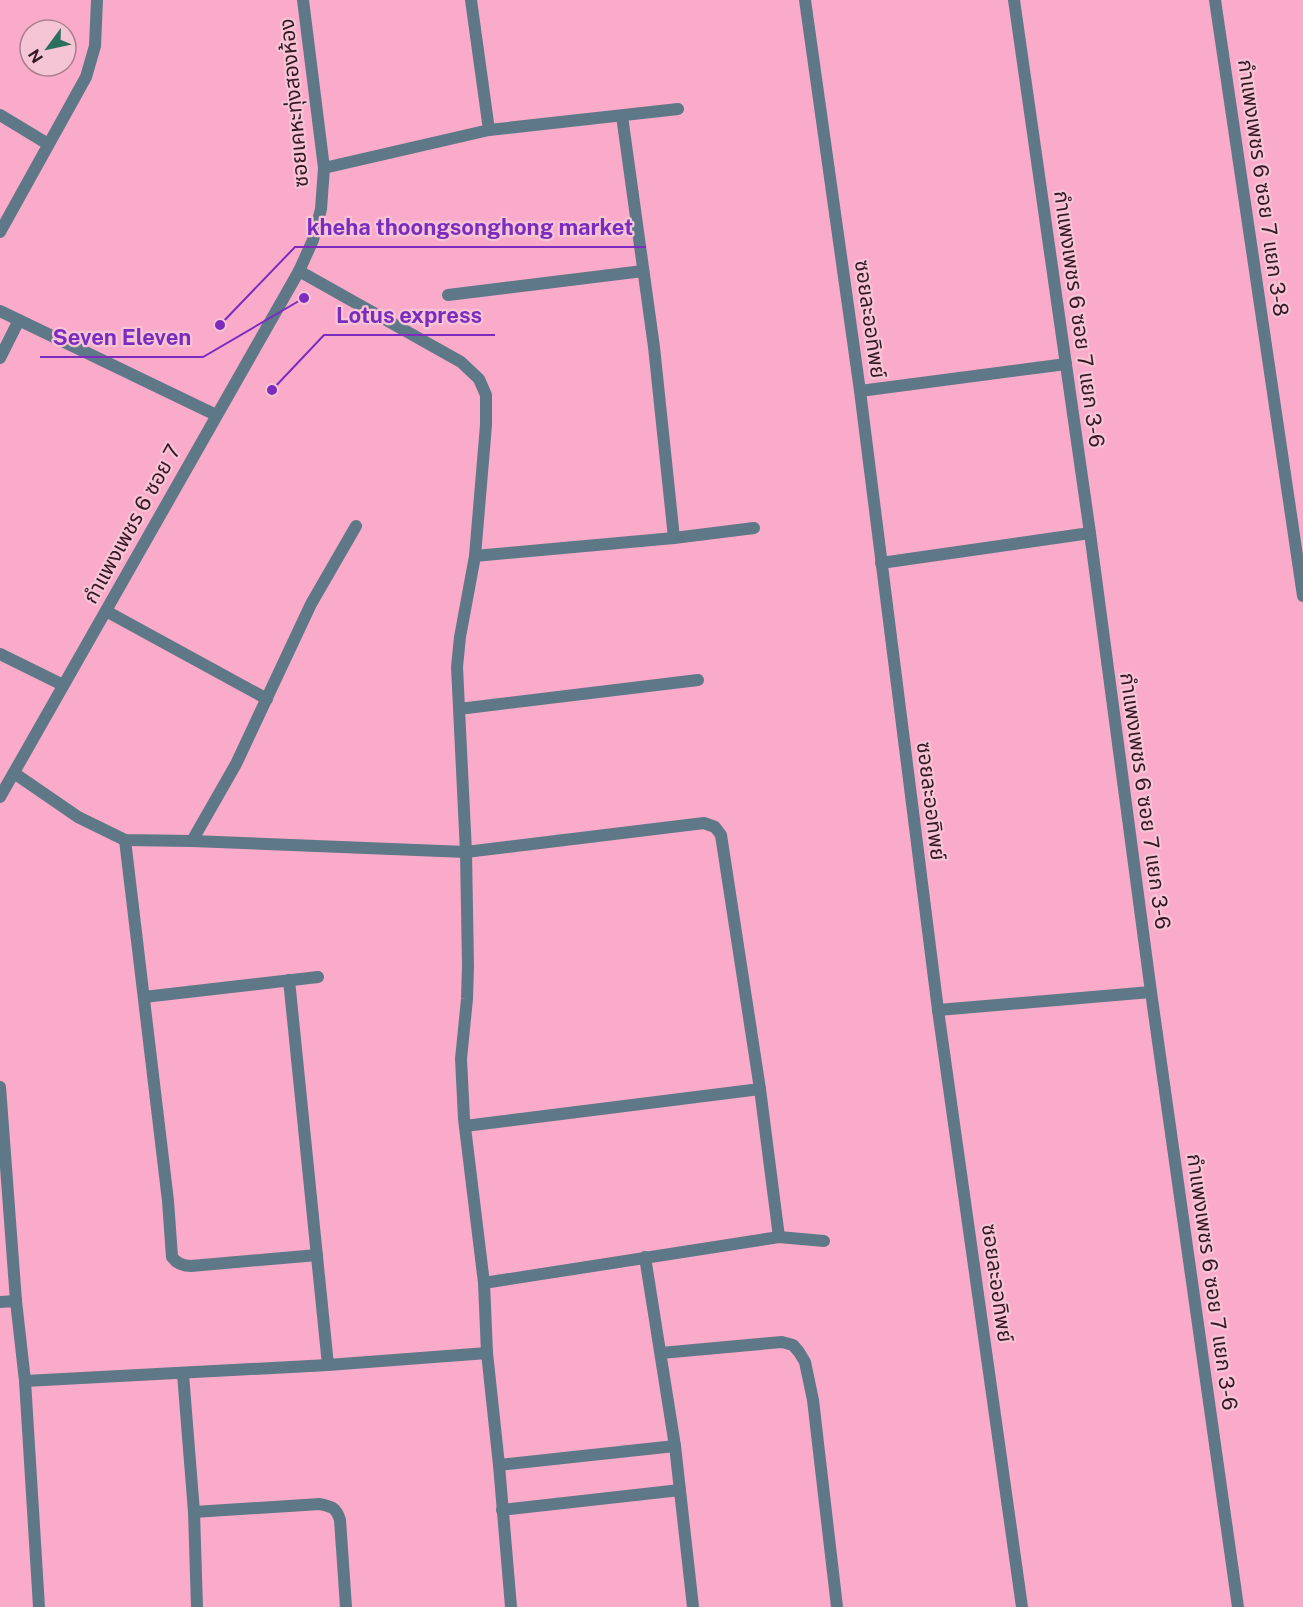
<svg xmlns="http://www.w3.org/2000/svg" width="1303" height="1607" font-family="'Public Sans','Noto Sans Thai',sans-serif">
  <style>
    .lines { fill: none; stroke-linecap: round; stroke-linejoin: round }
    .lane { stroke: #5f7887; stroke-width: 12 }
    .street { stroke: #5f7887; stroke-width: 12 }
    .labels { text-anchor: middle; stroke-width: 4.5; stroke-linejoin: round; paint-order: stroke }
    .street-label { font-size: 21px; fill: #351824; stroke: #f5c4d5 }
    .leader { fill: none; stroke: #7b2cbf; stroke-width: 2 }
    .callout-dot { fill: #7b2cbf; stroke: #f5c4d5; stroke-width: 2 }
    .callout-label { font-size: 22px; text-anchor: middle; font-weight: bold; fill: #7b2cbf; stroke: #f5c4d5; stroke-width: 4.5; stroke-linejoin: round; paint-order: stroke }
  </style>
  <rect width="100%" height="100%" fill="#fbabca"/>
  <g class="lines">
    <path class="lane" d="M0,115L48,144"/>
    <g class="street">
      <path d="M471,0L489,130"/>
      <path d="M805,0L860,391L938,1010L1022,1607"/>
      <path d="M1014,0L1090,533L1151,992L1238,1607"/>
      <path d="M1215,0L1303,596"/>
      <path d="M622,116L654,347L674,538"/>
      <path d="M324,168L489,130L678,109"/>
      <path d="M0,232L86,77L95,46L97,0"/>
      <path d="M299,271L461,362L479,379L486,395V425L475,556L460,637L457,667L466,852L468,966L467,999L461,1059L464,1119L484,1283L487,1353L499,1465L511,1607"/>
      <path d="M448,295L643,271"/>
      <path d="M0,311L216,415"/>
      <path d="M0,358L19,320"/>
      <path d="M860,391L1066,364"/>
      <path d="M475,556L674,538L754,528"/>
      <path d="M881,563L1090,533"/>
      <path d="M106,611L267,699"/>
      <path d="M0,654L63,685"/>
      <path d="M459,709L698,680"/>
      <path d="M14,773L78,817L125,840L192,841L466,852L704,823L715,827L721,835L760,1089L779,1237"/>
      <path d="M0,797L299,271L313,240L321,209L324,168L303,0"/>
      <path d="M125,840L168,1201L172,1257C177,1264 183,1266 191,1266L317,1255"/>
      <path d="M192,841L236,764L311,604L356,526"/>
      <path d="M289,980L328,1365"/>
      <path d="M144,997L318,977"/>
      <path d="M938,1010L1151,992"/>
      <path d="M0,1087L16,1301L25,1381L39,1607"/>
      <path d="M465,1126L760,1089"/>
      <path d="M645,1257L675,1446L693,1607"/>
      <path d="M484,1283L779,1237L824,1241"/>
      <path d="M0,1302L16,1301"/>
      <path d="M661,1353L782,1342L793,1345L799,1352L805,1362L813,1400L837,1607"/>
      <path d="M183,1374L194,1512L197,1607"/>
      <path d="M25,1381L328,1365L487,1353"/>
      <path d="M499,1465L675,1446"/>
      <path d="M502,1510L680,1490"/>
      <path d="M194,1512L320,1504C332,1507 336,1507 340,1520L346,1607"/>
    </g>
  </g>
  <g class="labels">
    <g class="street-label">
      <text transform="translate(294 103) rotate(-95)" y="7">ซอยเคหะทุ่งสองห้อง</text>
      <text transform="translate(1263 188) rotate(82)" y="7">กำแพงเพชร 6 ซอย 7 แยก 3-8</text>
      <text transform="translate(870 319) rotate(82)" y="7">ซอยละออทิพย์</text>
      <text transform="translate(1079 319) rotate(82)" y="7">กำแพงเพชร 6 ซอย 7 แยก 3-6</text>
      <text transform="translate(132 524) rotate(-61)" y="7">กำแพงเพชร 6 ซอย 7</text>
      <text transform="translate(931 801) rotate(83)" y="7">ซอยละออทิพย์</text>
      <text transform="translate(1145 801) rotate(82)" y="7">กำแพงเพชร 6 ซอย 7 แยก 3-6</text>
      <text transform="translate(1212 1282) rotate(82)" y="7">กำแพงเพชร 6 ซอย 7 แยก 3-6</text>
      <text transform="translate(997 1283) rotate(82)" y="7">ซอยละออทิพย์</text>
    </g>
  </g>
  <path class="leader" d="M220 325L295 247H646M272 390L324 335H495M304 298L203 357H40"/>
  <g class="callout-dot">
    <circle cx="220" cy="325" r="6"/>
    <circle cx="272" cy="390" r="6"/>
    <circle cx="304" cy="298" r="6"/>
  </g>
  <g class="callout-label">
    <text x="470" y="235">kheha thoongsonghong market</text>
    <text x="409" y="323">Lotus express</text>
    <text x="122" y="345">Seven Eleven</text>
  </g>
  <g transform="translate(48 48) rotate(237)"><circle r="28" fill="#f5c4d5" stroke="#a87f8e" stroke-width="1.5"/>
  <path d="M0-4.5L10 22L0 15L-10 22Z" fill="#2d6f5f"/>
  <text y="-9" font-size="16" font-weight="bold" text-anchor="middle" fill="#351824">N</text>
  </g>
</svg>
